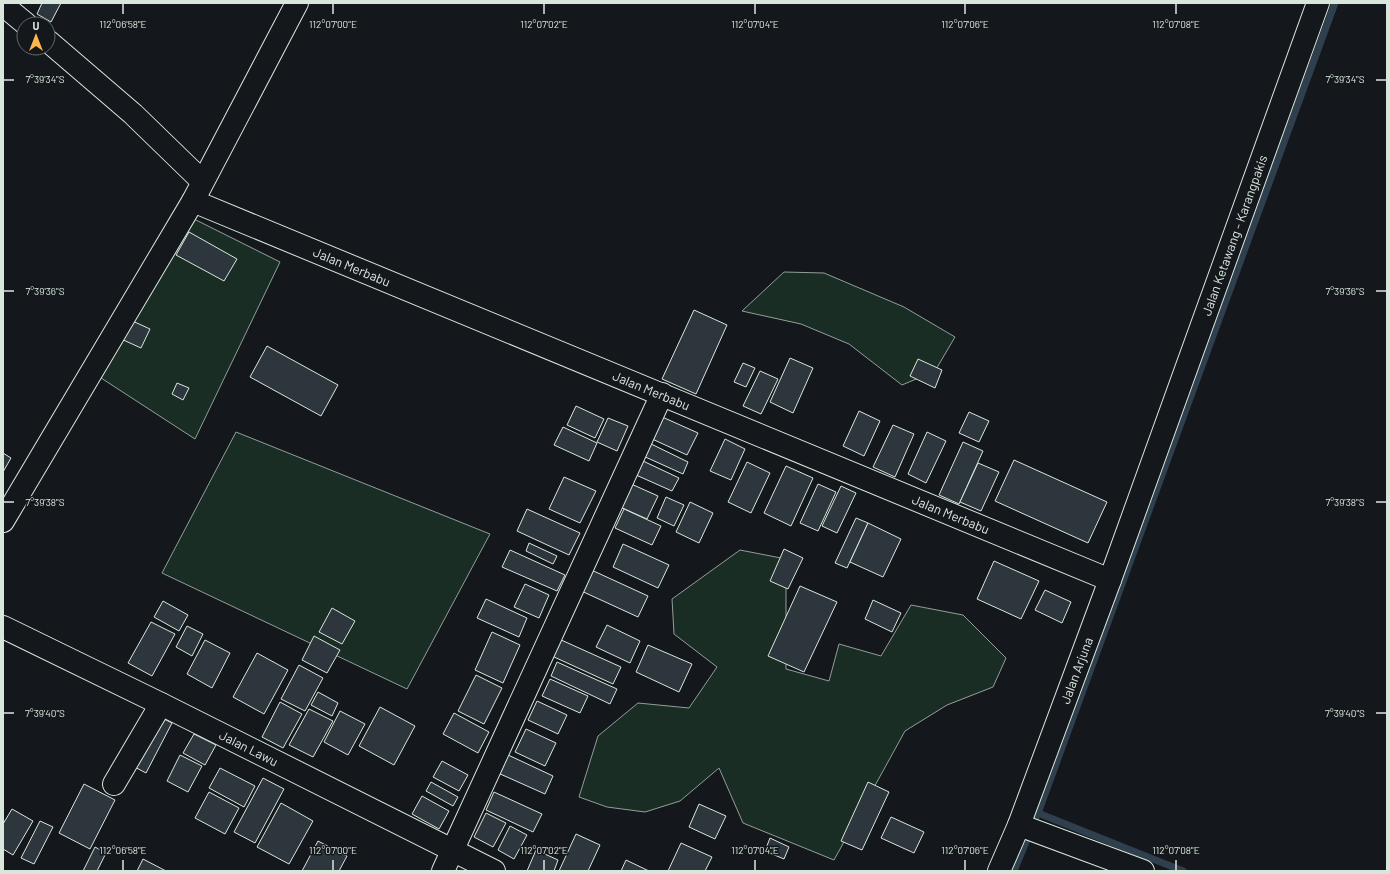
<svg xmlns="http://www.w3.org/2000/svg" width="1390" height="874" font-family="Barlow,sans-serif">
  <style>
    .green { fill: #1a2d24; stroke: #939e99 }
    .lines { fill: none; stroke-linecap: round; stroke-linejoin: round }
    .stream { stroke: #2f3f4d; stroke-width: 7 }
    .building { fill: #2c363c; stroke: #d8e6dc }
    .minor-casing { stroke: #d8e6dc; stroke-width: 24 }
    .minor { stroke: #14181c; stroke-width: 22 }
    .ticks { fill: none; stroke: #d8e6dc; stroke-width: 1.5 }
    .labels { text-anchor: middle; stroke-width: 3; stroke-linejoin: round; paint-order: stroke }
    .street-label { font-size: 13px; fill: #d8e6dc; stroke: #14181c }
    .ticks-label { font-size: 10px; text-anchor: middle; fill: #d8e6dc; stroke: #14181c; stroke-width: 3; stroke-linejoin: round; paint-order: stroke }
  </style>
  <rect width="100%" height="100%" fill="#14181c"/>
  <g class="green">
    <path d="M192,218L280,262L195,439L98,376Z"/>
    <path d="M784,272L824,273L904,307L955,337L935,371L902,385L849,344L801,324L742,311Z"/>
    <path d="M236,432L490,534L407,689L162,573Z"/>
    <path d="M740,550L786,559V669L829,681L839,644L881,656L911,605L963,615L1006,658L993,687L947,705L905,731L834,860L743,823L719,768L680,801L645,812L607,807L579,797L598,736L638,703L689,708L717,667L674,634L672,599Z"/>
  </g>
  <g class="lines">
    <g class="stream">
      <path d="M1038,813L1183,871"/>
      <path d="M1014,871L1038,813L1335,3"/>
    </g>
  </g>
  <g class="building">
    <path d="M42,3H61L51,22L37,14Z"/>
    <path d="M189,232L237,259L224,281L176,255Z"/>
    <path d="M694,310L727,325L696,394L662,379Z"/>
    <path d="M128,319L150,329L141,348L119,338Z"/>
    <path d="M267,346L338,385L321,416L250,377Z"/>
    <path d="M790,358L813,368L793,413L770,402Z"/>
    <path d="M918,359L942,370L935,388L910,376Z"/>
    <path d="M743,363L755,368L746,387L734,382Z"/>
    <path d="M760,371L778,379L761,414L743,406Z"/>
    <path d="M177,383L189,388L183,400L172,394Z"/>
    <path d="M576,406L604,419L595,438L567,425Z"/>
    <path d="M859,411L880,421L864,456L843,446Z"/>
    <path d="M969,412L989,421L979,442L959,433Z"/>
    <path d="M660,416L698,433L687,455L650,438Z"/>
    <path d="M608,418L628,426L617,451L597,442Z"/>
    <path d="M893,425L914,434L895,477L873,467Z"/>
    <path d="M563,427L597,443L589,461L554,445Z"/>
    <path d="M927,432L946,441L926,483L908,474Z"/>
    <path d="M725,439L745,449L731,480L710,471Z"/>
    <path d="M647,442L688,462L683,474L641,455Z"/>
    <path d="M963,442L983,451L959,504L939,495Z"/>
    <path d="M3,453L11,458L3,472Z"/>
    <path d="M1014,460L1107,502L1088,543L995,501Z"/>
    <path d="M643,461L679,478L672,491L636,475Z"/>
    <path d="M747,462L770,473L751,513L728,502Z"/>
    <path d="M978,463L999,472L981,511L960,502Z"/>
    <path d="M786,466L813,478L791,526L764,513Z"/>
    <path d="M564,477L596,491L580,523L549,509Z"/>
    <path d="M629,483L658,496L647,519L618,506Z"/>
    <path d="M818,484L836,492L818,531L800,523Z"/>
    <path d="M841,486L856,493L837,533L822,526Z"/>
    <path d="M666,497L684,505L674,526L657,518Z"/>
    <path d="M690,502L713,513L699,543L676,532Z"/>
    <path d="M527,509L580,533L569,555L517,531Z"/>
    <path d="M624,509L661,526L652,545L615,528Z"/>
    <path d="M856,518L868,523L847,568L835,563Z"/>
    <path d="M868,523L901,539L883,577L850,562Z"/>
    <path d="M529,543L557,556L553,564L526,551Z"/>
    <path d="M623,544L669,565L658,588L613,567Z"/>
    <path d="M784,549L803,558L788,589L770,581Z"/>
    <path d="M510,550L565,575L557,591L502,567Z"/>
    <path d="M994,561L1039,581L1021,619L977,599Z"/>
    <path d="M587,568L648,596L638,617L577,589Z"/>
    <path d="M525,584L549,595L539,618L514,607Z"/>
    <path d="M800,586L837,602L804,672L768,656Z"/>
    <path d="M1045,590L1071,602L1062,623L1035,610Z"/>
    <path d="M486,599L527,618L519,637L477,618Z"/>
    <path d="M873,600L901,613L892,632L865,619Z"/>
    <path d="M163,601L188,615L179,631L154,617Z"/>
    <path d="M332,608L355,621L342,644L319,632Z"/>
    <path d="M151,622L175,634L152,676L128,663Z"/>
    <path d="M607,625L640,641L630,663L596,647Z"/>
    <path d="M187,626L203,634L192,656L176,647Z"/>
    <path d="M492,632L520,645L503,683L475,670Z"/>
    <path d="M314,636L340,650L327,673L302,660Z"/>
    <path d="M559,639L621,667L613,684L552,656Z"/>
    <path d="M205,640L230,653L212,688L187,674Z"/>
    <path d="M648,645L692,664L679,692L636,672Z"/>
    <path d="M257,653L288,670L264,714L233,697Z"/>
    <path d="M557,662L617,689L610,704L551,676Z"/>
    <path d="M299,665L323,678L305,711L281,699Z"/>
    <path d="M476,675L502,688L484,724L458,711Z"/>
    <path d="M550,679L588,696L580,713L542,696Z"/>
    <path d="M318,692L338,703L332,716L311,705Z"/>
    <path d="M537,701L567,715L558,734L528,720Z"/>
    <path d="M280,702L302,714L283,748L262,737Z"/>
    <path d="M380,707L415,726L394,765L359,746Z"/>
    <path d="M309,709L333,721L313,757L289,745Z"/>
    <path d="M340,711L365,724L348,755L324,742Z"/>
    <path d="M454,713L489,732L478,753L443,734Z"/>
    <path d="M156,715L172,723L146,773L129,764Z"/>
    <path d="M526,729L556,743L545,766L515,752Z"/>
    <path d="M194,734L216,745L205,765L183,753Z"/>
    <path d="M506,754L553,776L545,794L498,773Z"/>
    <path d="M180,755L202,766L188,792L167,781Z"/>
    <path d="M442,761L468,775L459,791L433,777Z"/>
    <path d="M220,768L255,786L244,807L209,788Z"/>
    <path d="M263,778L284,789L255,843L234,832Z"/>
    <path d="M431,782L458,797L453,806L426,791Z"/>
    <path d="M868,782L889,792L862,850L841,841Z"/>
    <path d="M84,784L115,800L90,849L59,833Z"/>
    <path d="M209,792L239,808L225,834L195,818Z"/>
    <path d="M494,792L542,814L533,832L486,810Z"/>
    <path d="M422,796L449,811L439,829L412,814Z"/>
    <path d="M281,803L313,821L289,864L257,847Z"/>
    <path d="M699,804L726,816L715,839L689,827Z"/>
    <path d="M12,809L33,821L13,855L3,849V824Z"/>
    <path d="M486,813L506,823L493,847L474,837Z"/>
    <path d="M891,817L924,832L914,853L881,838Z"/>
    <path d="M40,821L53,827L34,864L21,858Z"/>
    <path d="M510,826L527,835L514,859L498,850Z"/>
    <path d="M576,834L600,845L588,871H559Z"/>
    <path d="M770,838L789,847L784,859L765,851Z"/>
    <path d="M318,841L347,856L339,871H302Z"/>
    <path d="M681,843L712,857L705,871H668Z"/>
    <path d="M95,847L106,853L97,871H83Z"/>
    <path d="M536,850L558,860L554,871H527Z"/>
    <path d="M143,859L166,871H137Z"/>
    <path d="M626,860L649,871H621Z"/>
  </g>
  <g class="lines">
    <g class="minor-casing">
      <g id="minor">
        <path d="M3,5L26,24"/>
        <path d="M48,41L133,114L202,181"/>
        <path id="s1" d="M193,201L1110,580"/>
        <path d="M3,521L193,201L297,3"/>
        <path id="s2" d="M3,627L161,704L494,871"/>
        <path d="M114,784L161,704"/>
        <path d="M1019,825L1143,871"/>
        <path d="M443,871L662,394"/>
        <path id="s3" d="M999,871L1019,825L1110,580L1318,3"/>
      </g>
    </g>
    <use href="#minor" class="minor"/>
  </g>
  <path class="ticks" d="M123,4V14M333,4V14M544,4V14M755,4V14M965,4V14M1176,4V14M4,80H14M1376,80H1386M4,291H14M1376,291H1386M4,502H14M1376,502H1386M4,713H14M1376,713H1386M123,860V870M333,860V870M544,860V870M755,860V870M965,860V870M1176,860V870"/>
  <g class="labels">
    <g class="street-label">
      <text dy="5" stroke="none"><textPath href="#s3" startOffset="678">Jalan Ketawang - Karangpakis</textPath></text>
      <text dy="5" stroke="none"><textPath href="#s1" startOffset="172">Jalan Merbabu</textPath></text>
      <text dy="5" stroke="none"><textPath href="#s1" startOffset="496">Jalan Merbabu</textPath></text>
      <text dy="5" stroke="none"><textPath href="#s1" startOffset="820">Jalan Merbabu</textPath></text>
      <text dy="5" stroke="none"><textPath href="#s3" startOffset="215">Jalan Arjuna</textPath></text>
      <text dy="5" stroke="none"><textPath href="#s2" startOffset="274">Jalan Lawu</textPath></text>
    </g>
  </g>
  <g class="ticks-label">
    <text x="123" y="28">112°06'58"E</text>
    <text x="333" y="28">112°07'00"E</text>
    <text x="544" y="28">112°07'02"E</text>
    <text x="755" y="28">112°07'04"E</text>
    <text x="965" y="28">112°07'06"E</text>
    <text x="1176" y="28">112°07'08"E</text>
    <text x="45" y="83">7°39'34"S</text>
    <text x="1345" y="83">7°39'34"S</text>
    <text x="45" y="295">7°39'36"S</text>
    <text x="1345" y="295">7°39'36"S</text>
    <text x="45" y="506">7°39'38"S</text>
    <text x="1345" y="506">7°39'38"S</text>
    <text x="45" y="717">7°39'40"S</text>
    <text x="1345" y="717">7°39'40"S</text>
    <text x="123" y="854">112°06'58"E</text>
    <text x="333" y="854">112°07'00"E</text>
    <text x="544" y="854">112°07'02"E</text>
    <text x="755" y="854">112°07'04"E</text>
    <text x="965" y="854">112°07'06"E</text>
    <text x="1176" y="854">112°07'08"E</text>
  </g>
  <rect width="1390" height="874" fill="none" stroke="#d8e6dc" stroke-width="8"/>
  <g transform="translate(36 36)"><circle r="19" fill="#14181c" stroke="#626a69"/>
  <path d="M0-3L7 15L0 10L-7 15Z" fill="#ffb74d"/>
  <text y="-6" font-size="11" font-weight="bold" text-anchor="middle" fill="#d8e6dc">U</text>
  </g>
</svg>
